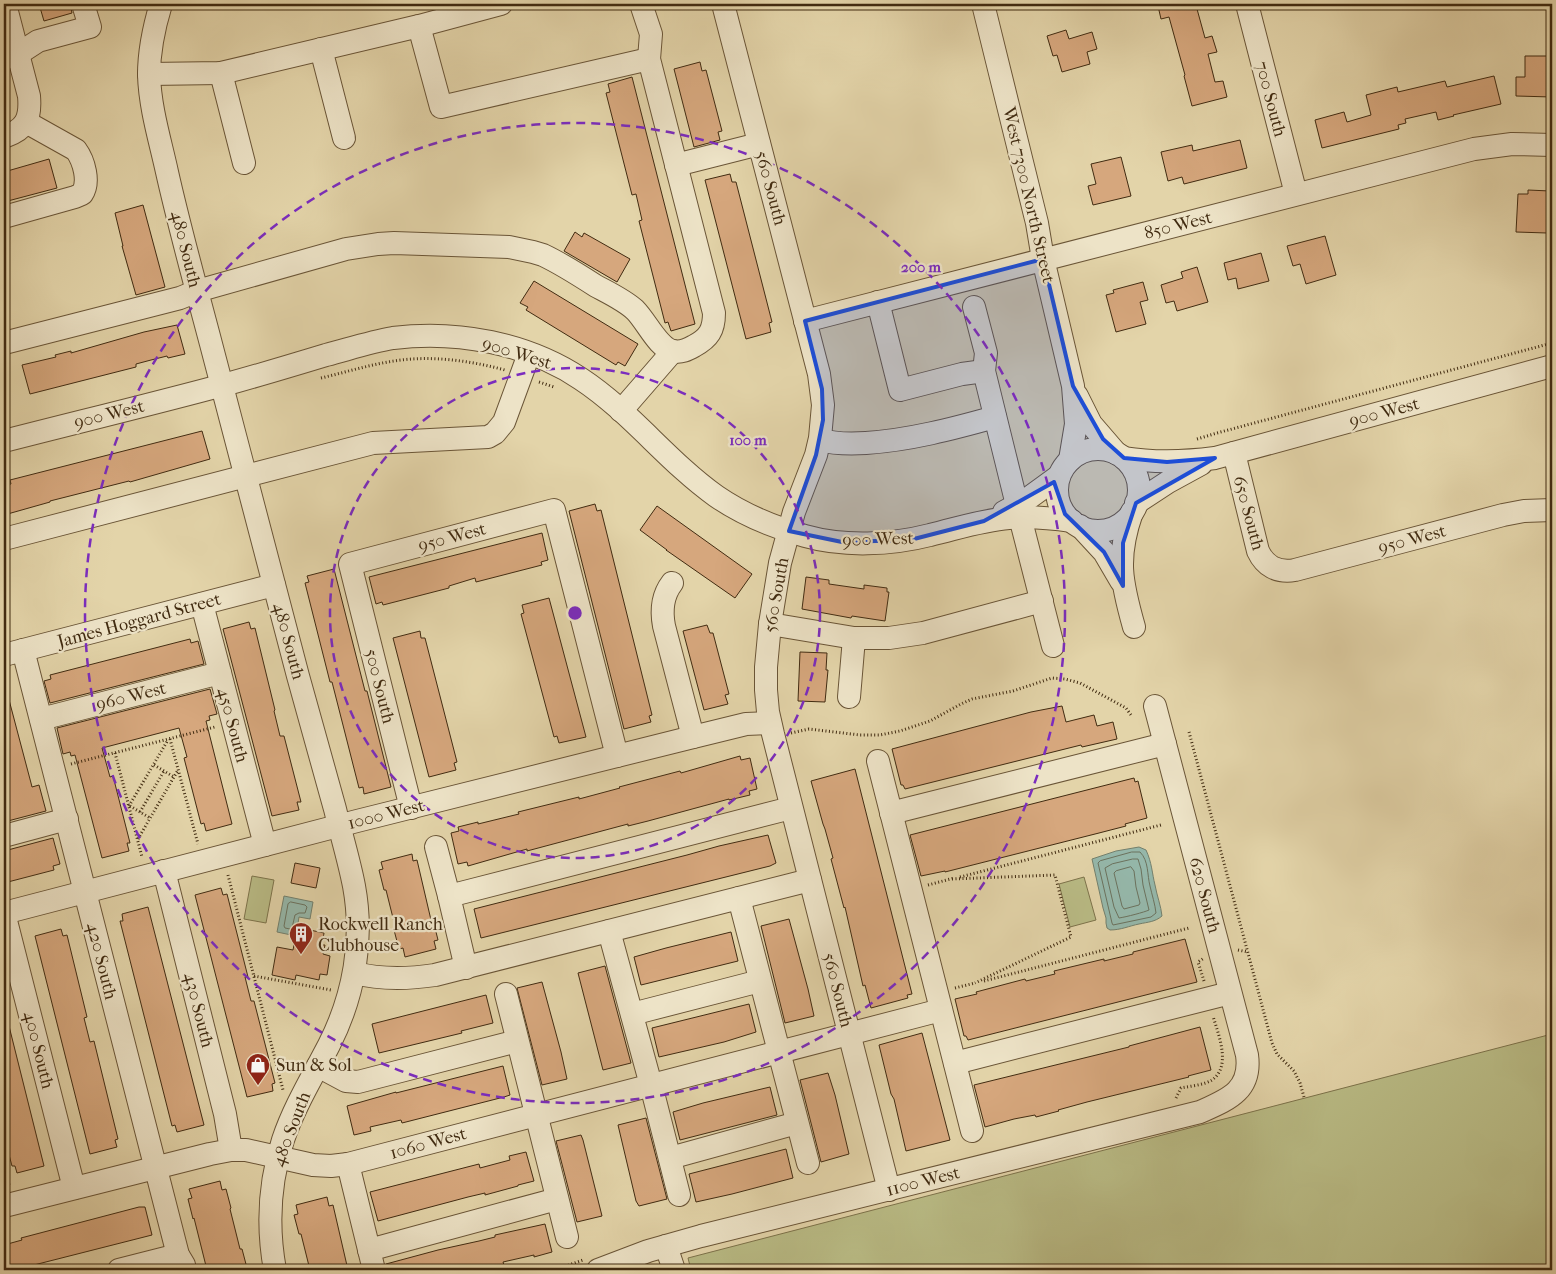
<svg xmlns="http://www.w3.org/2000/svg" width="1556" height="1274" font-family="'IM FELL French Canon',serif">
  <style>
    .green { fill: #b9bb85; stroke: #7d734b }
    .water { fill: #95b8ab; stroke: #73806d }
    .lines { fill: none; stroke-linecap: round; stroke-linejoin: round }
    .shore { stroke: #6b725e; stroke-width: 1 }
    .building { fill: #d6a77d; stroke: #412b11 }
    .minor-casing { stroke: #6a5537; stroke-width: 24 }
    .path { stroke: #412b11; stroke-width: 3; stroke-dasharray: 1 2.5; stroke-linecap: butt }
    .minor { stroke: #ede3c7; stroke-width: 22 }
    .marked { fill: #1d4ed8; fill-opacity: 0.2; stroke: #1d4ed8; stroke-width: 4; stroke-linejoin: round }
    .ring { fill: none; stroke: #7b2cbf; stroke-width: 2.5; stroke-dasharray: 9 6 }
    .labels { text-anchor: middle; stroke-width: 4.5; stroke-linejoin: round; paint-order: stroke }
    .street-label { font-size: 18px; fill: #412b11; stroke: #ede3c7 }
    .poi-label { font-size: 18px; fill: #412b11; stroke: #ede3c7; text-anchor: start }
    .centre { fill: #7b2cbf; stroke: #ede3c7; stroke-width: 2.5 }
    .ring-label { font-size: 15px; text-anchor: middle; font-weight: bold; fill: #7b2cbf; stroke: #ede3c7; stroke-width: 4.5; stroke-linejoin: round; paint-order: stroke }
  </style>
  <rect width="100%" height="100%" fill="#e3d4a9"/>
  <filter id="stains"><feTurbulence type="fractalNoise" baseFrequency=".004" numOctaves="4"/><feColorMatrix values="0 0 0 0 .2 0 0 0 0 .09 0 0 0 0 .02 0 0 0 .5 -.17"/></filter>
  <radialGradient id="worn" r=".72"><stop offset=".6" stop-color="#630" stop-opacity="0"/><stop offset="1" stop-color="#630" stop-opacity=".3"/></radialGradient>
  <g class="green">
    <path d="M252,876L274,880L266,923L244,919Z"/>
    <path d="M1084,877L1096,920L1070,927L1059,884Z"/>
    <path d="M1552,1034V1270H691L688,1258Z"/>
  </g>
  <g class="water">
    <path d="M1139,847L1146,850C1152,863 1152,873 1155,885C1157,896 1161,906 1162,916C1155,922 1148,922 1139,924C1129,926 1121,930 1110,930L1107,928L1106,923V918L1103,908L1092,859L1116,851Z"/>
    <path d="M284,896L313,902L310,919L299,917L296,936L277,932Z"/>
  </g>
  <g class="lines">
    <g class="shore">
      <path d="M1132,852H1140C1149,861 1147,875 1150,886C1152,895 1155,904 1156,913L1151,917L1113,925L1112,923L1098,863L1100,861Z"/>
      <path d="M1133,859H1138L1141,869L1143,885L1149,910C1145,912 1126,917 1119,918L1114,907L1105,868L1112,864Z"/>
      <path d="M1131,867L1134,871L1136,887L1140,903L1139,905L1124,909L1122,906L1114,873L1116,871Z"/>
      <path d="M291,902L305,905L307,907L305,913H299L295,915L292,928L290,929L285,928L284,926L288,904Z"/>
    </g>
  </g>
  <g class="building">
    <path d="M39,4H70L72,13L44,21Z"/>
    <path d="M1165,4H1202L1203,8L1197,9L1205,38L1212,36L1217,52L1208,54L1215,82L1223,81L1227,97L1192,106L1184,76L1185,75L1169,17L1161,19L1158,6Z"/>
    <path d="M1066,30L1069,39L1092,32L1097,49L1087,52L1090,64L1062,72L1057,55L1053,56L1047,36Z"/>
    <path d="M1525,56H1552V97L1516,96V77H1525Z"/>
    <path d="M700,62L702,71L706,70L722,131L718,132L720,140L694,147L674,69Z"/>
    <path d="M1494,76L1501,104L1453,115L1454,116L1438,120L1436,112L1405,119L1406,123L1398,125L1399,129L1322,148L1315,120L1344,112L1347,122L1371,115L1366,95L1397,87L1398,92L1445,81L1447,87Z"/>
    <path d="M632,77L695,324L671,331L668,322L665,323L639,221L642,220L636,194L632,195L606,93L610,92L608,84Z"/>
    <path d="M1240,140L1247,168L1184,184L1182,177L1168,181L1161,152L1192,145L1193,151Z"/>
    <path d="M1121,157L1131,196L1093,205L1088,186L1096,184L1091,164Z"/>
    <path d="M49,159L57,188L4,202V172Z"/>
    <path d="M730,174L732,182H736L772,322L769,323L771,332L746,339L705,180Z"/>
    <path d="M1528,190L1550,191L1547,233L1516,232L1518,194H1528Z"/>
    <path d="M143,205L165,287L136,295L122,246H123L115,213Z"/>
    <path d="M575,232L582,237L584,233L630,259L617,282L564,251Z"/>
    <path d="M1325,236L1336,275L1306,284L1300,264L1293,266L1287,246Z"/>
    <path d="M1261,253L1269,281L1238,289L1236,278L1228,280L1224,263Z"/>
    <path d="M1197,267L1208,302L1177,311L1174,301L1166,303L1161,285L1183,278L1181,272Z"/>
    <path d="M534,281L638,344L625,366L618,362L616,365L526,310L528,307L520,303Z"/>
    <path d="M1143,282L1148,300L1140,302L1146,324L1116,332L1106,295L1114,293L1113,290Z"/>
    <path d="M177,325L185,354L168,358L167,356L151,360L136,364V367L30,394L22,365L56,357L55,355L71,351V353L144,332Z"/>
    <path d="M202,431L210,459L130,482L129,481L50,501V502L4,515V485L11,484L10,480Z"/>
    <path d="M595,504L597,511L601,510L652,715L649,716L651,722L624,729L569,511Z"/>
    <path d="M657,506L752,574L735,598L666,550H667L640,530Z"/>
    <path d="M542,533L548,560L541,562L542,565L476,582L475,578L449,586V588L383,605L382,602L376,604L369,577Z"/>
    <path d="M334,569L365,691H367L391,787L364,794L363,787L359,788L332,682H330L305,583L309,582L307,576Z"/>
    <path d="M806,577L829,580V584L864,589V585L887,588V592H889L885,621L852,616L851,618L802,609Z"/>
    <path d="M549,598L586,737L559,743L557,736L554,737L521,614L524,613L522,605Z"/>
    <path d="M249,622L251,629L255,628L275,710L274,711L280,736H284L301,802H297L299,810L272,816L223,629Z"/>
    <path d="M707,625L710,633H713L729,694L725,695L728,704L704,710L683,631Z"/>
    <path d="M420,631L421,638H425L457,762L454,763L456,770L429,777L393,638Z"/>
    <path d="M190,639L191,643L198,641L204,664L50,703L44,681L51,679L50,675Z"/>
    <path d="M800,652L827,653L826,670H828L825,702L798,701Z"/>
    <path d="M210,689L217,714L209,716L210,720L206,721L232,824L206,831L204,823L201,824L184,758L187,757L179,728L106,747L102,748L110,777L113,776L130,843H127L129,851L102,858L75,755L71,756L70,752L63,754L57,728Z"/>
    <path d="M8,696L31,783L32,787L39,785L46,811L4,822V697Z"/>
    <path d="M1062,706L1066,722L1094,715L1097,726L1113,722L1117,739L1082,747L1081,745L905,789L903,785H901L892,749L1031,712Z"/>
    <path d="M740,756L741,760L750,758L757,789L749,791L750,795L729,800V799L648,821L628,826V824L527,851V849L468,866L467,862L458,864L451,833L459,831L458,827L478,822V824L519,814L518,812L579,797V799L620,788L619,787L680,771L681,773Z"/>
    <path d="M855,769L912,994L907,995L908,998L871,1008L865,985L863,986L845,907L844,908L831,859L833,858L825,829L823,824L811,781Z"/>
    <path d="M1134,778L1135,782L1138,781L1147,818L1125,824L1126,826L1099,833L945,872V871L921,876L910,835Z"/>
    <path d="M768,835L776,863L770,866L481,938L474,909L687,855L719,846Z"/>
    <path d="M53,838L60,864L53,866L54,870L4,883V851Z"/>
    <path d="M412,854L413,861L417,860L431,920H433L438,940L434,941L436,949L405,957L403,948L399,949L394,930H396L386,890H384L379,870L383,869L381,862Z"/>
    <path d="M295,863L320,868L316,888L291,883Z"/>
    <path d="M221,888L223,895L227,894L248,977H245L251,1001H254L275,1083L272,1084L273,1091L247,1097L195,895Z"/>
    <path d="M148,907L204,1125L177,1132L175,1125L172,1126L120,921H123L122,914Z"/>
    <path d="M789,919L808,989L814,1016L785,1023L761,926Z"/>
    <path d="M61,929L63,936L67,935L87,1017L84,1018L90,1042L94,1041L118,1139L115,1140L117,1147L90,1154L35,936Z"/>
    <path d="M305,929L324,933L322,945H325L323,954L330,956L327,975L320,974L319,980L296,975L295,980L272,975L277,947L293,950L295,940L302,941Z"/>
    <path d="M731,932L738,961L641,985L634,957L666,948Z"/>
    <path d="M1185,939L1197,982L968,1040L966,1036H964L955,999L977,994L976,992L1025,979L1026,981L1055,974L1054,971L1104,959V961L1133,954V952Z"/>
    <path d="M605,966L631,1063L603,1070L578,973Z"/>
    <path d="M542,982L561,1052L567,1079L542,1085L517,988Z"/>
    <path d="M486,995L493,1023L461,1031L462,1033L379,1053L372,1024Z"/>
    <path d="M749,1004L756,1032L724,1042L659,1057L652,1028Z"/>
    <path d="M9,1026L44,1166L17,1173L15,1166H12L4,1136V1027Z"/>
    <path d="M1200,1027L1211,1070L1188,1076L1189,1077L1087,1102L1058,1110L1059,1111L1036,1117L1035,1115L1014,1119L985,1127L974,1085L1129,1047V1046Z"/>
    <path d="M922,1033L950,1140L906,1151L894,1099L891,1094L879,1045Z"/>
    <path d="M503,1066L510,1095L504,1097L402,1123L401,1120L370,1127L371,1131L354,1135L347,1106L396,1092V1093Z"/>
    <path d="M828,1073L835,1095L849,1154L821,1162L800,1080Z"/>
    <path d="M770,1087L777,1115L680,1140L673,1112L703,1103Z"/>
    <path d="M646,1118L667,1199L639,1206L636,1201L618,1125Z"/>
    <path d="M581,1135L583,1140L602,1216L577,1222L556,1141Z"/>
    <path d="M786,1149L793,1178L732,1194L696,1202L689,1174Z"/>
    <path d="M526,1152L534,1181L518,1185V1186L485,1195V1193L468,1197L378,1221L370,1192L479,1164L480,1168L510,1160L509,1156Z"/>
    <path d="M220,1181L222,1190L226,1189L231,1208L230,1209L240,1249H242L247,1268L236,1270H207L194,1218L193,1219L188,1199L192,1198L189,1189Z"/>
    <path d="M327,1197L329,1206L333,1205L348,1270H310L301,1234H299L294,1215L298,1214L296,1205Z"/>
    <path d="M139,1207H145L152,1235L30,1266V1267L19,1270H4V1245L22,1240L21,1238Z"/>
    <path d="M545,1224L552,1252L534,1257V1255L503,1262L504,1265L483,1270H387L386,1264L438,1250L479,1241L495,1237V1235Z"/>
  </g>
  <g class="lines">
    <g class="minor-casing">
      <g id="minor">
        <path d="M161,4C154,27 149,51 149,75C150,108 160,140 167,172C180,230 196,287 211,344C241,455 268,565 298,676C310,720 323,765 335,809C341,834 349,860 354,886C364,940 354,996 329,1045C313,1076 294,1107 283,1140C269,1183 267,1226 275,1270"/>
        <path d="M723,4L819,374L823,405L820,438L816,455L794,512L780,563L770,624L766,667V690L768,712L773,734L889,1190"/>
        <path d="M983,4L1037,223L1043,259L1073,386L1076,424L1070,460"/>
        <path d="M1247,4L1296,194"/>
        <path d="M419,26L441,107L649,59"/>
        <path d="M321,49L344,138"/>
        <path d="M5,58L18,54L38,41L90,27L83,4"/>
        <path d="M221,73L244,163"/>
        <path d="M149,74L221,73L419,26L501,4"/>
        <path d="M4,137C26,129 31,119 29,96L5,4"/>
        <path d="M676,165L759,144"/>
        <path d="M4,217L75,197L82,194C90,182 84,161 76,150L26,122"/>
        <path d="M878,302L900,390L962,374L984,371"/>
        <path d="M974,307L986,353L984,371L1017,505"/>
        <path d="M805,321L1474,149L1512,144L1552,145"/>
        <path d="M4,343L180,298L197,291L346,249L378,244L394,243L509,247L533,252L543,255C562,264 579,275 596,286C609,293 624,300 635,310C647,322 658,348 673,351C681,353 687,350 694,346C709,338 714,330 714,313L649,59L651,34L641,4"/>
        <path d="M1077,396L1091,424L1116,453"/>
        <path d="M621,411L673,351"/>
        <path d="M820,440C835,444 850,444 866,443C910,440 952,429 995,417"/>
        <path d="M4,441C78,422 153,404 227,384C260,375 293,365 326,355C349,349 370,342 393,338C457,330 527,343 581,379C631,412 667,461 716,496C742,514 773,527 805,536C844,547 891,545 930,535C956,529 982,520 1009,518C1030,516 1051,518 1072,521"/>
        <circle cx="1098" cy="490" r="41"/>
        <path d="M1234,453L1258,551C1265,566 1277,573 1295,570L1503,515L1524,511L1552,510"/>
        <path d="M1124,458C1155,463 1184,462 1215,458L1552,366"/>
        <path d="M1136,503L1168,482L1201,464"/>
        <path d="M1004,512L1026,500L1059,476"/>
        <path d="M1132,512C1116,558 1121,581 1134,627"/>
        <path d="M1020,517L1053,646"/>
        <path d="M1080,526L1104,552L1121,581"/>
        <path d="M4,539L373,443L488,437L495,433L504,422L529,354"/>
        <path d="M672,583C662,596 661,610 664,626L693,737"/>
        <path d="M202,604L265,845"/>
        <path d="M770,624L854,638H889L923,633L1042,601"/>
        <path d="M23,650L178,1255L184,1265L185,1270"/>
        <path d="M4,655L274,585"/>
        <path d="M849,697L854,638"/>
        <path d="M41,719L220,673"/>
        <path d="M878,761L972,1131"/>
        <path d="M411,808L350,564L554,510L617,756"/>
        <path d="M891,813L1165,744"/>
        <path d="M4,836L67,819"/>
        <path d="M436,847L449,896"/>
        <path d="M164,871L225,1114L231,1150"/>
        <path d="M739,898L808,1163"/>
        <path d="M4,913L357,821L693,737L746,724L770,723"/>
        <path d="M4,913L74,1188"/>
        <path d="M609,931L651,1085L679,1195"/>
        <path d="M466,968L449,896L791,808"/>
        <path d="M355,973C382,980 408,979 435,975L810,880"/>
        <path d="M506,994L567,1237"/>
        <path d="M632,1014L760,981"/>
        <path d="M955,1063L1230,993"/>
        <path d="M318,1066L346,1081L358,1082L517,1041"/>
        <path d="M670,1158L797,1123"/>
        <path d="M348,1164L374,1270"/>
        <path d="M4,1206L210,1154L231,1150H246L313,1165L331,1166L348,1164L941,1010"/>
        <path d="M666,1246L674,1270"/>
        <path d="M369,1250L557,1199"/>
        <path d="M119,1270L178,1255"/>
        <path d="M598,1270L648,1251L701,1236L1200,1112C1227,1100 1252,1091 1247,1055L1155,706"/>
      </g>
    </g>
    <g class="path">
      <path d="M321,378C351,371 381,361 412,359C443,357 475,362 505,370"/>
      <path d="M539,382L554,387"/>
      <path d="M1197,439L1217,433L1552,343"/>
      <path d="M1189,732L1272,1043L1277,1054L1294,1071L1300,1083L1304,1097"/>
      <path d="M791,733L809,729L860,735H880L900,731L930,721L961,704L972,699L1013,691L1052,678L1065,679L1080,683L1126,708L1131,715"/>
      <path d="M170,739L198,844"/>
      <path d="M115,753L142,857"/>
      <path d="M71,764L215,727"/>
      <path d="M154,765L174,777"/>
      <path d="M129,806L168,740"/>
      <path d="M130,806L150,818"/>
      <path d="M140,812L164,771"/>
      <path d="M138,839L178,770"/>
      <path d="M228,875L283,1090"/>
      <path d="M960,877L1161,825"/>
      <path d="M952,879L1055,875L1071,937L975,983"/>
      <path d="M928,885L954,878"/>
      <path d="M1238,950L1248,952"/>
      <path d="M254,976L331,990"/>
      <path d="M984,981L1189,928"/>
      <path d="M1204,981L1198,962L1204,958"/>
      <path d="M955,988L975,983"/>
      <path d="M1176,1098L1181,1088C1191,1086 1204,1085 1212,1080C1232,1066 1218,1034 1213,1016"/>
      <path d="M4,1167L9,1185"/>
      <path d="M555,1270L583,1260"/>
    </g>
    <use href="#minor" class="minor"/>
  </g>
  <path class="marked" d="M1043,259L1073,386L1103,439L1124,458L1167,462L1215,458L1136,503L1123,543V586L1104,552L1065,514L1054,482L984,521L910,540L842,542L789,531L816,455L823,420L822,389L805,321Z"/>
  <g class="ring">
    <circle cx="575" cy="613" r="245"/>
    <circle cx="575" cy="613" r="490"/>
  </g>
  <defs>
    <g id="building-pin" transform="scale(1.25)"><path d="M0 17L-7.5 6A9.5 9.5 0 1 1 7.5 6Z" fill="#8f2418" stroke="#ede3c7"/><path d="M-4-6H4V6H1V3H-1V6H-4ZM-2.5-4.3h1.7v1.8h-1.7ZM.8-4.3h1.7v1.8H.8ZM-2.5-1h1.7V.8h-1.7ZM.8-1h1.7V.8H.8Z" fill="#fff"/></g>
    <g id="shop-pin" transform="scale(1.25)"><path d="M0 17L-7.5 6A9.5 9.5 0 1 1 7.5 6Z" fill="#8f2418" stroke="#ede3c7"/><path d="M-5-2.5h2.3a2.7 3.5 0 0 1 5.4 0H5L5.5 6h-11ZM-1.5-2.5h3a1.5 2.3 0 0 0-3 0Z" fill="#fff"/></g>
  </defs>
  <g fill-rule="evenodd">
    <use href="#building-pin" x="301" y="934"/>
    <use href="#shop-pin" x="258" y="1065"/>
  </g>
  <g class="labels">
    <g class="street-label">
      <text transform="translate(1271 99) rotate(75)" y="6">700 South</text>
      <text transform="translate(771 188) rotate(75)" y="6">560 South</text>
      <text transform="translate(1029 195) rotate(77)" y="6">West 7300 North Street</text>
      <text transform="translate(1178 225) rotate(-14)" y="6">850 West</text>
      <text transform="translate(186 249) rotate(76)" y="6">480 South</text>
      <text transform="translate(517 353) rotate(17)" y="6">900 West</text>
      <text transform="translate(1384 412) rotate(-15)" y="6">900 West</text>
      <text transform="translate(109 414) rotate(-14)" y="6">900 West</text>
      <text transform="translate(1249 513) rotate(75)" y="6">650 South</text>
      <text transform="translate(452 537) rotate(-15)" y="6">950 West</text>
      <text transform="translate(878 539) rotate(-2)" y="6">900 West</text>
      <text transform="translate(1412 539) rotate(-15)" y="6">950 West</text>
      <text transform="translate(776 595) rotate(-80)" y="6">560 South</text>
      <text transform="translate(139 620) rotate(-15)" y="6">James Hoggard Street</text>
      <text transform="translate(289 641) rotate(75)" y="6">480 South</text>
      <text transform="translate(380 686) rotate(76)" y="6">500 South</text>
      <text transform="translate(131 696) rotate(-14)" y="6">960 West</text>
      <text transform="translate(233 725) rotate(75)" y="6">450 South</text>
      <text transform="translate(386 814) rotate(-14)" y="6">1000 West</text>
      <text transform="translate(1205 895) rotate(75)" y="6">620 South</text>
      <text transform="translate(102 961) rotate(76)" y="6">420 South</text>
      <text transform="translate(838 990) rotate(76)" y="6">560 South</text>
      <text transform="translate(199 1010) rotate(76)" y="6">430 South</text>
      <text transform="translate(39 1050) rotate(76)" y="6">400 South</text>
      <text transform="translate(291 1129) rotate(-69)" y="6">480 South</text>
      <text transform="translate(428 1143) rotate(-15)" y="6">1060 West</text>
      <text transform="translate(923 1181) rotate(-14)" y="6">1100 West</text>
    </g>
    <g class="poi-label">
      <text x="318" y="930">Rockwell Ranch<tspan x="318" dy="21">Clubhouse</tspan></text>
      <text x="276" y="1071">Sun &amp; Sol</text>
    </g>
  </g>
  <circle cx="575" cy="613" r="8" class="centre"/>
  <g class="ring-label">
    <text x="921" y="272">200 m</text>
    <text x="748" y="445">100 m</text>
  </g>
  <rect width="1556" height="1274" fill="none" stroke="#e3d4a9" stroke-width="20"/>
  <rect x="5" y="5" width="1546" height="1264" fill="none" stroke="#412b11" stroke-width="2.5"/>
  <rect x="10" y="10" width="1536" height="1254" fill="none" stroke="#412b11"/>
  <rect width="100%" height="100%" filter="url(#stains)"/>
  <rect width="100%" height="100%" fill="url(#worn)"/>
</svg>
